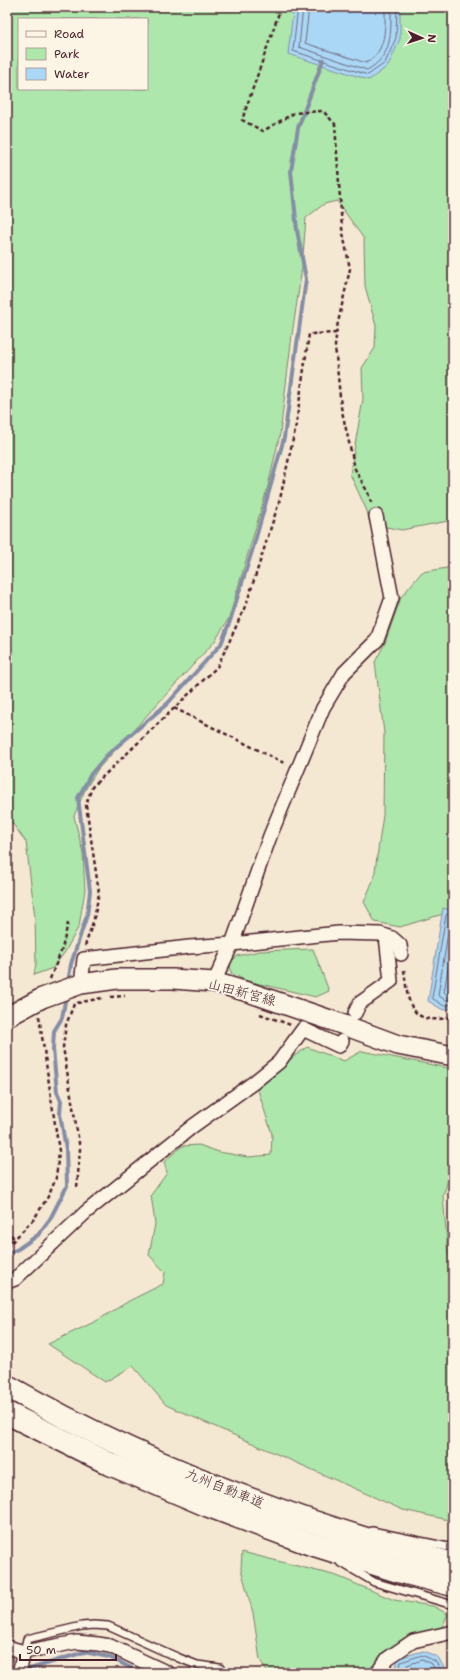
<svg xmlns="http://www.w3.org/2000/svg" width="460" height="1680" font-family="'Shantell Sans','Klee One',sans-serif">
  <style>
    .green { fill: #ade7ab; stroke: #7c836b; fill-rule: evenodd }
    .water { fill: #aad7f6; stroke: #848da5 }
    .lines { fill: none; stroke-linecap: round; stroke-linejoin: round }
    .shore { stroke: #70697c; stroke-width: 1 }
    .stream { stroke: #848da5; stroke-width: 4 }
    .service-casing { stroke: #4a1f2b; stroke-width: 10 }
    .minor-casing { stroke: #4a1f2b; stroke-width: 16 }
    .secondary-casing { stroke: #4a1f2b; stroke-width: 22 }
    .motorway-casing { stroke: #4a1f2b; stroke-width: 25 }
    .path { stroke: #4a1f2b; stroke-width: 2.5; stroke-dasharray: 4 3; stroke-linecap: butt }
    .service { stroke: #fcf5e5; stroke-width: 7 }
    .minor { stroke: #fcf5e5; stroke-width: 13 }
    .secondary { stroke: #fcf5e5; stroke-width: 19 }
    .motorway { stroke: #fcf5e5; stroke-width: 22 }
    .labels { text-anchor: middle; stroke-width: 4; stroke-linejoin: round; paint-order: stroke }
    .street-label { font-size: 14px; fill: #4a1f2b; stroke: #fcf5e5 }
  </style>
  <rect width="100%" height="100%" fill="#f5e8d3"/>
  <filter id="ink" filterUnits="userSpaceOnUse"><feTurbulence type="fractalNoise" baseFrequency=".025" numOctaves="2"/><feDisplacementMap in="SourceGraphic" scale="8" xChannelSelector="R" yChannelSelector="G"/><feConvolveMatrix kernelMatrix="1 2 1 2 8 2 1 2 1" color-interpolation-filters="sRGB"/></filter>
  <g filter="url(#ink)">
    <g class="green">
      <path d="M7,7H453V520L402,530L370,524L367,511L350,474L363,399L362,368L375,348L376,326L365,286L364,239L337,201L324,204L306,218L302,268L292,335L280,434L268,486L229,618L215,641L98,769L85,790L74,816L83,853L85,890L79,926L65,952L53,968L34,975L36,963L35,918L26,842L7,816ZM19,19H147V89H19Z"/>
      <path d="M453,567V911L400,927L375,922L364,902L374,878L383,815L384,733L375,662L385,643L401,597L422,572Z"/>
      <path d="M313,949L329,991L316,997L247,981L231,973L230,963L237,956L260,951Z"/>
      <path d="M307,1047L344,1061L362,1051L453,1069V1167L443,1195L448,1254L453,1264V1521L403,1510L166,1405L133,1366L105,1382L48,1344L98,1320L129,1301L163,1284L165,1272L149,1255L155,1224L151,1195L167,1173L164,1162L182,1146L199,1145L219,1152L248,1157L271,1155L272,1134L256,1084Z"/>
      <path d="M242,1552L337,1576L394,1600L433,1606L448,1614L441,1629L380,1661L370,1673H268L260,1660L253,1613L241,1569Z"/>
    </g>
    <g class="water">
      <path d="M295,7H400V39L388,66L369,80L288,54L293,12Z"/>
      <path d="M443,908L453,911V1008L443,1010L428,1001Z"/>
      <path d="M423,1651L438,1657L447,1673H399L396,1668L398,1658Z"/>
    </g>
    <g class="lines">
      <g class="shore">
        <path d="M298,7L293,51L368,75L385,63L396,38L397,7"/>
        <path d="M303,7L299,47L367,70C393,56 391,33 391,7"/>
        <path d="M309,7L305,43L366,63C387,51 385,28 385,7"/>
        <path d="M453,915L448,914L446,915L432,998L444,1006L453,1004"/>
        <path d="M453,920L450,921L438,995L445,1000L453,999"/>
        <path d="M453,939L444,992L446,994L453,993"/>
        <path d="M402,1673L400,1667L401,1662L422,1655L435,1661L443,1673"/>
        <path d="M407,1673V1665L422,1660L432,1664L437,1673"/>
      </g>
      <g class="stream">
        <path d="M68,983L71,964L87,915L90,891L78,798L91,774L107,755L168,703L221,644L230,621L253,548L284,438L306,279L297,230L291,171L298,128L323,60"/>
        <path d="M7,1254L18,1249L38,1235L50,1219L67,1186L66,1149L60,1114L61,1101L57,1092L53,1049L54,1031L62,1018L66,996"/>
        <path d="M7,1669L27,1670L84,1652L109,1657L141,1673"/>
      </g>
      <g class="service-casing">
        <g id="service">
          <path d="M372,1531L453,1548"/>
          <path d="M340,1562L374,1582L453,1605"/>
          <path d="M24,1652L27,1639L82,1626L94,1625L108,1626L179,1658L197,1665L220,1668"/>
        </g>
      </g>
      <g class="minor-casing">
        <g id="minor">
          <path d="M214,982L232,944L270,836L323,708L344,673L377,640L392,598L376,516"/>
          <path d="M81,984L84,959L189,947L232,944L339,933L380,934L392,938L400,945L401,954"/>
          <path d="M355,1013L360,1003L391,981L386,936"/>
          <path d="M7,1282L15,1279L86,1212L193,1126L253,1083L279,1062L303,1029L339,1046L342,1041"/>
          <path d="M7,1647L24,1652L77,1642L98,1644L110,1646L168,1673"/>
          <path d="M19,1673L24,1652"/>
          <path d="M377,1673L388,1658L413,1641L453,1632"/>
        </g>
      </g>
      <g class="secondary-casing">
        <path id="secondary" d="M7,1017L42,998L81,984L117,979H173L214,982L251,993L333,1021L398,1045L453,1056"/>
      </g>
      <g class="motorway-casing">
        <g id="motorway">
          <path d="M7,1386C146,1465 299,1523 453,1564"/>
          <path d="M7,1413L110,1464L209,1506L308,1543L398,1571L453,1585"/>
        </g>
      </g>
      <g class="path">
        <path d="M281,7L242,120L263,131L294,113L323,111L335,124L342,228L350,269L337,327L335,346L341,407L355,469L368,493L372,505"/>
        <path d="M174,708L286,764"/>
        <path d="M85,946L94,919L99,893L86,805L92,787L217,667L230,640L247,602L280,499L296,425L309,334L336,333"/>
        <path d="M404,970C407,989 406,1017 431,1019C438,1020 446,1018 453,1017"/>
        <path d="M50,979L62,949L68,923"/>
        <path d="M110,997L125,996"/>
        <path d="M77,1003L102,998"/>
        <path d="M74,1004L66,1025L63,1047L80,1149L77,1188"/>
        <path d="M260,1014L291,1025"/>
        <path d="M7,1229L15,1240"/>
        <path d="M7,1247L34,1219L49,1195L56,1178L59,1151L39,1016"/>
      </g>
      <use href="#service" class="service"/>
      <use href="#minor" class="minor"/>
      <use href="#secondary" class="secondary"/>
      <use href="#motorway" class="motorway"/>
    </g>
  </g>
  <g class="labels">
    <g class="street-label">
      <text transform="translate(242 992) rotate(15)" y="5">山田新宮線</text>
      <text transform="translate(225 1488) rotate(22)" y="5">九州自動車道</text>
    </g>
  </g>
  <rect width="460" height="1680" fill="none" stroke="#fcf5e5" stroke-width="24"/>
  <rect x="12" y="12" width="436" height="1656" fill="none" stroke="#4a1f2b" stroke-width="1.5" filter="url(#ink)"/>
  <rect x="18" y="18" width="130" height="72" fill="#fcf5e5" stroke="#b59f9b"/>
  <rect x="26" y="31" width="20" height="6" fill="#fcf5e5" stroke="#b59f9b"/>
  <text x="54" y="38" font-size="12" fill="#4a1f2b">Road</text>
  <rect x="26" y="48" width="20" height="12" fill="#ade7ab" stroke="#b59f9b"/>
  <text x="54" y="58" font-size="12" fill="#4a1f2b">Park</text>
  <rect x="26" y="68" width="20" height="12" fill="#aad7f6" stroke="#b59f9b"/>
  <text x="54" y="78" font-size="12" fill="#4a1f2b">Water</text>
  <g transform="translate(422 38) rotate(93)" stroke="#fcf5e5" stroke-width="3" paint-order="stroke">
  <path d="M0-3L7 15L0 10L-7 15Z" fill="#4a1f2b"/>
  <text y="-6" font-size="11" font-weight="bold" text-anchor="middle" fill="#4a1f2b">N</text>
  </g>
  <path d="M20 1654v6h96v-6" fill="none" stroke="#4a1f2b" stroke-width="2"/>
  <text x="26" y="1654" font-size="12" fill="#4a1f2b" stroke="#fcf5e5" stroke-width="3" paint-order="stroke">50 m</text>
</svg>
